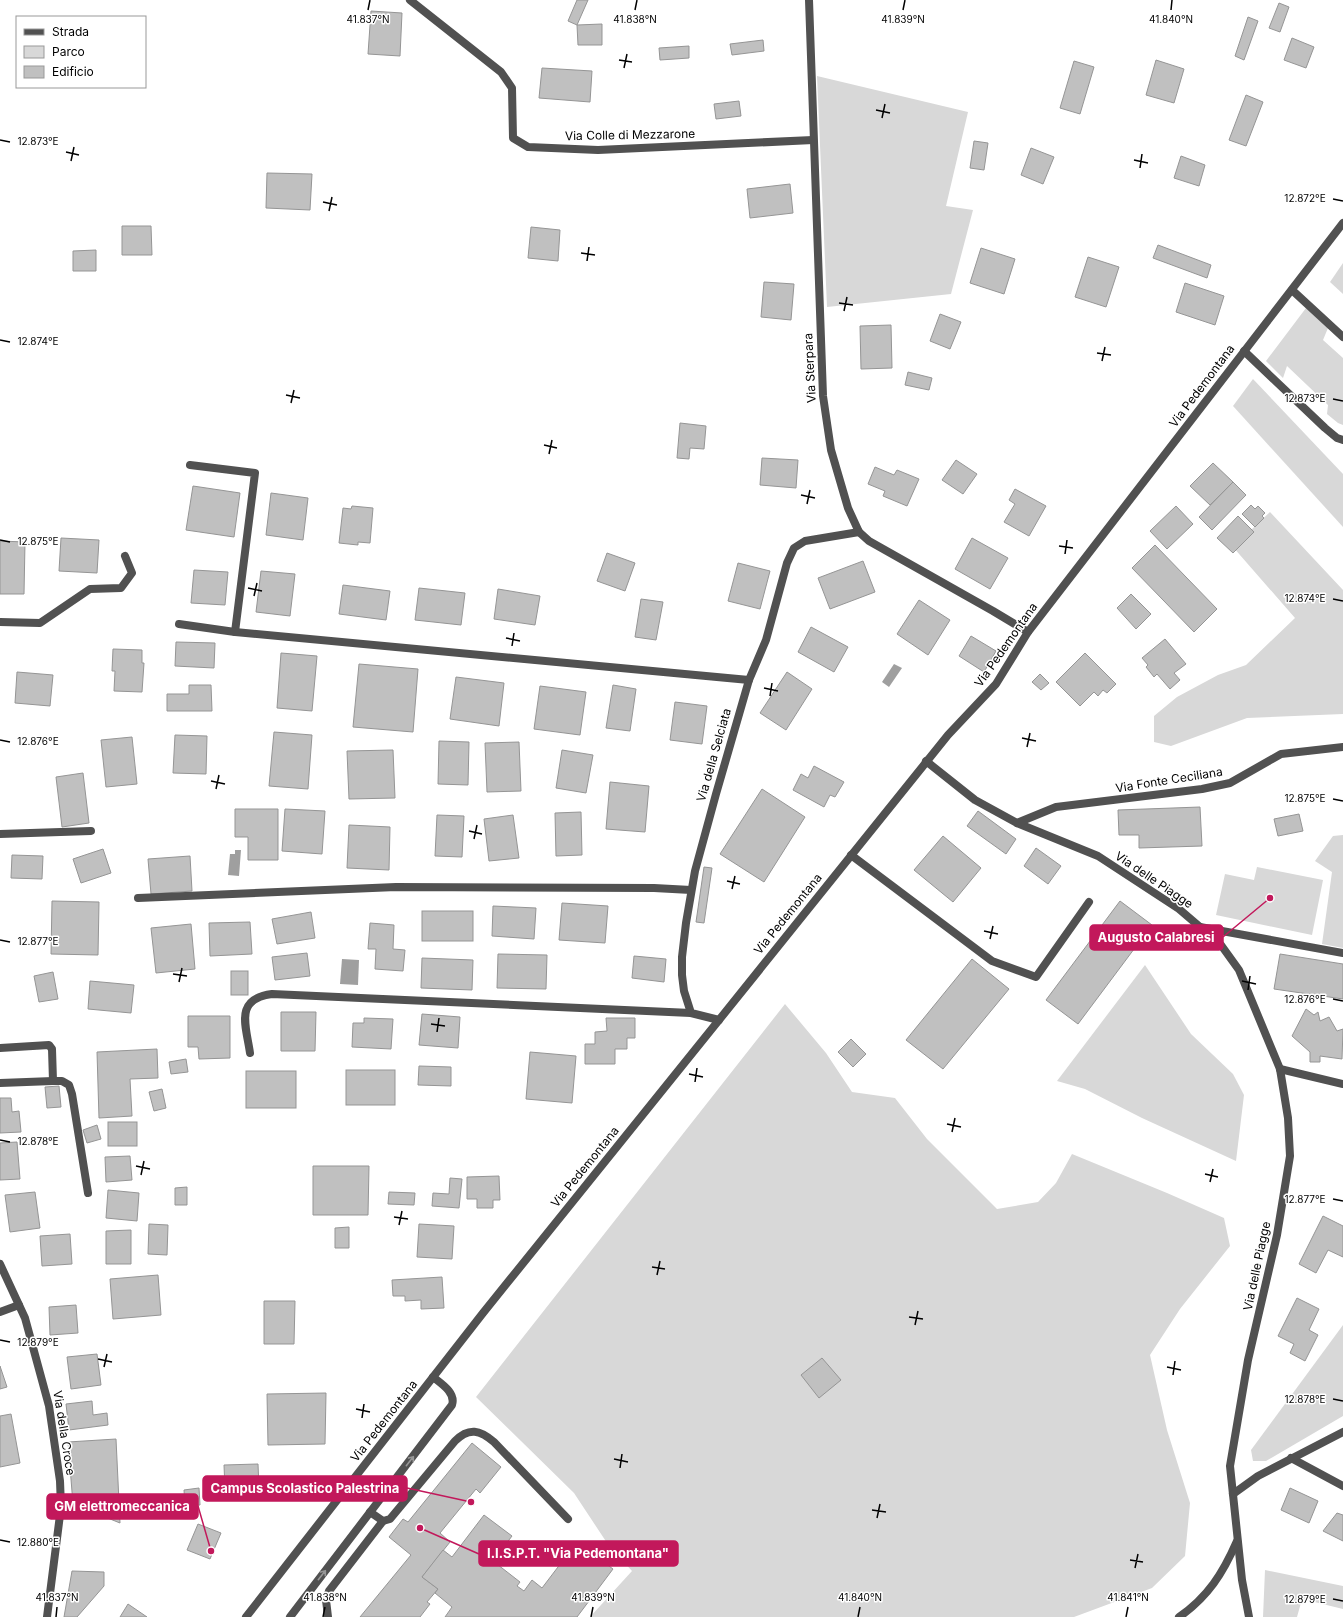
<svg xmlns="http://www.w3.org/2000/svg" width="1343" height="1617" font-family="Inter,sans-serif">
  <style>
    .green { fill: #d8d8d8 }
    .water { fill: #9f9f9f }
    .building { fill: #c0c0c0; stroke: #959595 }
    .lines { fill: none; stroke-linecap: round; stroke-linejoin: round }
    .service { stroke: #515151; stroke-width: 8 }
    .minor { stroke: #515151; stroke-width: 8 }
    .tertiary { stroke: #515151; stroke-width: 8 }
    .oneway { stroke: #979797 }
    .ticks { fill: none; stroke: #000; stroke-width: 1.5 }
    .labels { text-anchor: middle; stroke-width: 3; stroke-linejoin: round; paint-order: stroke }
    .street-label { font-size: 12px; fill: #000; stroke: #fff }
    .ticks-label { font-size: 10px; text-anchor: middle; fill: #000; stroke: #fff; stroke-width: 3; stroke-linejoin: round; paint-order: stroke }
    .leader { fill: none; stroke: #c2185b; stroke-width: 1.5 }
    .callout-dot { fill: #c2185b; stroke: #fff; stroke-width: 1.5 }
    .callout { fill: #c2185b; stroke: #c2185b; stroke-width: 1.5 }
    .callout-label { font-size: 13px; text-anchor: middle; font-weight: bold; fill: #fff }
  </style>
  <rect width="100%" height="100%" fill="#fff"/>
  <g class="green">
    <path d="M817,76L968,112L946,206L973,210L951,294L827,307Z"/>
    <path d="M1343,263V294L1330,282Z"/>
    <path d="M1306,308L1328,328L1323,340L1343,358V425L1338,423L1327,414L1328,405L1287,366L1283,378L1266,361Z"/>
    <path d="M1253,379L1343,474V527L1233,406Z"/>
    <path d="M1270,512L1343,590V714L1247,718L1171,746L1154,742V716L1177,697L1218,675L1246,665L1295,618L1233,547Z"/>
    <path d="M1343,835V948L1322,944L1332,872L1315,861L1333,836Z"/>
    <path d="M1257,867L1323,880L1312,935L1216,915L1225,874L1254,880Z"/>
    <path d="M1145,965L1191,1034L1233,1074L1244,1095L1236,1161L1142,1118L1085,1089L1057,1081Z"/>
    <path d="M785,1004L826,1053L852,1092L895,1098L927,1139L997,1209L1038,1202L1056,1183L1072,1154L1167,1193L1224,1218L1230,1246L1180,1309L1150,1355L1167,1430L1190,1503L1185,1556L1152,1588L1074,1617H590L632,1571L609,1546L574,1493L476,1397Z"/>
    <path d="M1343,1325V1416L1266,1461H1253L1251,1450Z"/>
    <path d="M1265,1570L1343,1586V1609L1302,1599L1297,1617H1263Z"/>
  </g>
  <g class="water">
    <path d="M894,664L902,668L889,687L882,682Z"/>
    <path d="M235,850H241L239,876L228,875L230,854H235Z"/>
    <path d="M342,959L359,960L358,985L340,984Z"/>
  </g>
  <g class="building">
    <path d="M577,0H588L577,25L568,21Z"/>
    <path d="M1279,3L1289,7L1280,32L1269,28Z"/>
    <path d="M371,11L402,13L400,56L368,54Z"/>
    <path d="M1248,17L1258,21L1244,60L1235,56Z"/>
    <path d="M602,24V45H578L577,25Z"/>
    <path d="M1292,38L1314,47L1306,68L1284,60Z"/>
    <path d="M763,40L764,51L732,55L730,44Z"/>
    <path d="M689,46V58L660,60L659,48Z"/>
    <path d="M1156,60L1184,69L1174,103L1146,95Z"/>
    <path d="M1074,61L1094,67L1080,114L1060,108Z"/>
    <path d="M542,68L592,71L590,102L539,98Z"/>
    <path d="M1246,95L1263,102L1246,146L1229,140Z"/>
    <path d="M739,101L741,116L716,119L714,104Z"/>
    <path d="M974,141L988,143L984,170L970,168Z"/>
    <path d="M1031,148L1054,157L1043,184L1021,175Z"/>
    <path d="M1181,156L1205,165L1199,186L1174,178Z"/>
    <path d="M267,173L312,174L310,210L266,208Z"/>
    <path d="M790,184L793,213L750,218L747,189Z"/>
    <path d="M122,226H151L152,255H122Z"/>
    <path d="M531,227L560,230L558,261L528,258Z"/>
    <path d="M1158,245L1211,265L1207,278L1153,258Z"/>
    <path d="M981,248L1015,259L1004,294L970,283Z"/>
    <path d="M96,250V271H73V251Z"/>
    <path d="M1088,257L1119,267L1106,307L1075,297Z"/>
    <path d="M764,282L794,284L791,320L761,317Z"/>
    <path d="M1185,283L1224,296L1215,325L1176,312Z"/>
    <path d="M940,314L961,322L950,349L930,341Z"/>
    <path d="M891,325L892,368L861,369L860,326Z"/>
    <path d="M908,372L932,378L929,390L905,385Z"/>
    <path d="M680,423L706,426L704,449L690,448L689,459L677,458Z"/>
    <path d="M762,458L798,460L796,488L760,485Z"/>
    <path d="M956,460L977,474L963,494L942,480Z"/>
    <path d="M1213,463L1233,482L1210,505L1190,486Z"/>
    <path d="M875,467L894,475L897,470L919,479L907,506L883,496L885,491L868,484Z"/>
    <path d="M1233,482L1246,495L1212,530L1199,517Z"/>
    <path d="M193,486L240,493L234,537L186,530Z"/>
    <path d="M1015,489L1046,506L1029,536L1004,522L1015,504L1009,500Z"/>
    <path d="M271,493L308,498L303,540L266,535Z"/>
    <path d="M1251,505L1255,509L1258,506L1265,513L1262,516L1264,518L1255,527L1242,514Z"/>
    <path d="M352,506L373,508L370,543L358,542V545L339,543L343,508L351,509Z"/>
    <path d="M1176,506L1193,524L1167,549L1150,531Z"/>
    <path d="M1238,516L1254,532L1233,553L1217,538Z"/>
    <path d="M61,538L99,540L97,573L59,571Z"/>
    <path d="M972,538L1008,558L990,589L955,569Z"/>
    <path d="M0,541L25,542L24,594H0Z"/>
    <path d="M1155,545L1217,609L1194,632L1132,568Z"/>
    <path d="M607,553L635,563L625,591L597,581Z"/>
    <path d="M863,561L875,592L830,609L818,578Z"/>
    <path d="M738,563L770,571L760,609L728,601Z"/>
    <path d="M194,570L228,572L225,605L191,603Z"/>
    <path d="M261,571L295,574L290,616L256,612Z"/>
    <path d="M343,585L390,591L386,620L339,614Z"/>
    <path d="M419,588L465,593L461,625L415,620Z"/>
    <path d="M498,589L540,596L535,625L494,619Z"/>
    <path d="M1131,594L1151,614L1136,629L1117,608Z"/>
    <path d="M641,599L663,602L656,640L635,637Z"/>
    <path d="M919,600L950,620L928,655L897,634Z"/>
    <path d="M811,627L848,647L834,672L798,652Z"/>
    <path d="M971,636L996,651L984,672L959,656Z"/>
    <path d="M1165,639L1186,664L1174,673L1180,680L1170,689L1157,674L1154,677L1146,667L1148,665L1142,658Z"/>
    <path d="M176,642L215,643L214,668L175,666Z"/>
    <path d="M113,649L142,650V663H144L142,692L114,691L115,671H112Z"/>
    <path d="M281,653L317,656L312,711L277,708Z"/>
    <path d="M1085,653L1116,684L1107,693L1103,690L1098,696L1094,692L1080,706L1056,682Z"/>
    <path d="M359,664L418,669L413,732L353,727Z"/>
    <path d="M17,672L53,675L50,706L15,703Z"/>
    <path d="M787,672L812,689L786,730L760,713Z"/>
    <path d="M1040,674L1049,683L1041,690L1032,682Z"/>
    <path d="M456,677L504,683L499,726L450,719Z"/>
    <path d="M189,685H211L212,711H167V694H189Z"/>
    <path d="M613,685L636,689L630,731L606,728Z"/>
    <path d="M540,686L586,692L580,735L534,729Z"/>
    <path d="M675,702L707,706L702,744L670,740Z"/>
    <path d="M274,732L312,735L308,789L269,786Z"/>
    <path d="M175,735L207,736L206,774L173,773Z"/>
    <path d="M132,737L137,784L106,787L101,740Z"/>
    <path d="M439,741L469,742L468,785L438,784Z"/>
    <path d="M519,742L521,791L487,792L485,743Z"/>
    <path d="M393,750L395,798L349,799L347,751Z"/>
    <path d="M562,750L593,755L586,793L556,788Z"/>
    <path d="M814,766L844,782L835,797L830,795L824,807L793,790L801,774L808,778Z"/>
    <path d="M83,773L89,823L62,827L56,777Z"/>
    <path d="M610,782L649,786L645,832L606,829Z"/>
    <path d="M762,789L805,817L764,882L720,854Z"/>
    <path d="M1200,807L1202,846L1139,848V835H1119L1118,810Z"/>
    <path d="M235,809H278V860H248V837H235Z"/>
    <path d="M285,809L325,811L322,854L282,851Z"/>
    <path d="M978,811L1016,839L1006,854L967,826Z"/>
    <path d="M581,812L582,855L556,856L555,813Z"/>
    <path d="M1299,814L1303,831L1278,836L1274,819Z"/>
    <path d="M437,815L464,816L462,857L435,856Z"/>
    <path d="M513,815L519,858L489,861L484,819Z"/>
    <path d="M349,825L390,827L389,870L347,868Z"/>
    <path d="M943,836L981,868L953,902L914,870Z"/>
    <path d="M1036,848L1061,866L1048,884L1024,866Z"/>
    <path d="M103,849L111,873L81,883L73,859Z"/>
    <path d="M12,855L43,856L42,879L11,878Z"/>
    <path d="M190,856L192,891L151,894L148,859Z"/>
    <path d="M704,867L712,868L704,923L696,922Z"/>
    <path d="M52,901L99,902L98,955L51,954Z"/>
    <path d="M1120,901L1152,925L1078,1024L1046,1000Z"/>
    <path d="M562,903L608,906L605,943L559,940Z"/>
    <path d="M493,906L536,908L534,939L492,936Z"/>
    <rect x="422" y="911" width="51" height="30"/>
    <path d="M311,912L315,938L277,944L272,919Z"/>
    <path d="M250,922L252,954L210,956L209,923Z"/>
    <path d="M370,923L394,925L393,949L405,950L403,971L375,969L376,949H368Z"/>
    <path d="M191,924L195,969L156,973L151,928Z"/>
    <path d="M307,953L310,976L275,980L272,957Z"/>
    <path d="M498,954L547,955L546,989L497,988Z"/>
    <path d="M1280,954L1343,964V999L1274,989Z"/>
    <path d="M634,956L666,959L664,982L632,978Z"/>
    <path d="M422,958L473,960L472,990L421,988Z"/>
    <path d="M972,959L1009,989L943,1069L906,1040Z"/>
    <rect x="231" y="971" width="17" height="24"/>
    <path d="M53,972L58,999L39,1002L34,976Z"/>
    <path d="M90,981L134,985L131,1013L88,1009Z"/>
    <path d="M1306,1009L1314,1015L1318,1012L1320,1021L1329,1017L1337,1031L1343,1029L1342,1059L1320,1056V1062H1310V1052L1292,1036Z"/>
    <path d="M281,1012H316L315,1051H281Z"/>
    <path d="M422,1014L460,1017L458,1048L419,1045Z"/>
    <path d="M188,1016H230V1058L199,1059L198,1047H188Z"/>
    <path d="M364,1018L393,1019L391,1049L352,1047L353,1023H364Z"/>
    <path d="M606,1018H635V1038H627V1049H615V1064H585V1044H595V1032L607,1031Z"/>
    <path d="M851,1039L866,1054L853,1067L838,1052Z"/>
    <path d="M157,1049L158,1078L130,1079L132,1116L99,1118L97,1052Z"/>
    <path d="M530,1052L576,1056L572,1103L526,1099Z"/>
    <path d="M186,1059L188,1072L171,1074L169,1062Z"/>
    <path d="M419,1066L451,1067V1086L418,1085Z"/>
    <rect x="346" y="1070" width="49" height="35"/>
    <rect x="246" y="1071" width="50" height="37"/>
    <path d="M59,1086L61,1107L47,1108L45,1087Z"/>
    <path d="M162,1089L166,1108L154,1111L149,1092Z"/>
    <path d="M0,1098H11L12,1112L19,1111L21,1132L0,1133Z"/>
    <rect x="108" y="1122" width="29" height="24"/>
    <path d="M97,1125L101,1139L87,1143L83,1130Z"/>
    <path d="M17,1142L20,1179L0,1180V1143Z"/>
    <path d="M130,1156L132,1180L106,1182L105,1157Z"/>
    <path d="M313,1166H369L368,1215H313Z"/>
    <path d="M499,1176L500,1200H493V1208H477V1199H467V1177Z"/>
    <path d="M450,1178L462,1179L459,1208L432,1206L433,1193L449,1194Z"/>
    <path d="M187,1187V1205H175V1188Z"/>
    <path d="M108,1190L139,1193L137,1221L106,1218Z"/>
    <path d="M35,1192L40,1228L10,1232L5,1195Z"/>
    <path d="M389,1192L415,1193L414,1205L388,1204Z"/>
    <path d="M1323,1216L1343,1226V1257L1328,1250L1316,1273L1299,1264Z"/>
    <path d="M149,1224L168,1225L167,1255L148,1254Z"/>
    <path d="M419,1224L454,1226L452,1259L417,1257Z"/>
    <path d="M349,1227V1248H335V1228Z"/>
    <path d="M131,1230V1264H106V1231Z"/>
    <path d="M70,1234L72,1264L42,1266L40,1236Z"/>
    <path d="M158,1275L161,1315L113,1319L110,1279Z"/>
    <path d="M442,1277L444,1308L421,1309V1300L405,1301V1296H393L392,1280Z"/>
    <path d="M1297,1298L1319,1309L1309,1330L1318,1335L1305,1361L1290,1353L1294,1344L1278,1336Z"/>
    <path d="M264,1301H295L294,1344H264Z"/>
    <path d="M76,1305L78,1333L50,1335L49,1307Z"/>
    <path d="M97,1354L101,1385L71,1389L67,1357Z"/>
    <path d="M822,1358L841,1380L819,1398L801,1375Z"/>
    <path d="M0,1366L7,1387L0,1389Z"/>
    <path d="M326,1393L325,1444L268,1445L267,1394Z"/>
    <path d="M92,1401L93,1415L107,1413L108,1425L69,1430L66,1404Z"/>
    <path d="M11,1414L20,1463L0,1467V1416Z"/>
    <path d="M116,1439L120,1523L73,1504L68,1442Z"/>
    <path d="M472,1443L501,1467L480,1493L476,1489L440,1533L450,1542L422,1577L438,1589L427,1602L430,1604L420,1617H360L411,1555L389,1537L403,1519L408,1522Z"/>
    <path d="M258,1464L259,1488L225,1489L224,1465Z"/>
    <path d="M199,1488L200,1505L185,1506L184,1490Z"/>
    <path d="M1290,1488L1318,1501L1309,1523L1281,1510Z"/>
    <path d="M1337,1513L1343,1515V1541L1323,1531Z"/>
    <path d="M484,1515L512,1536L493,1561L520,1582L517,1586L524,1591L532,1580L542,1588L577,1542L613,1569L577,1617H445L452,1607L435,1593L438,1589L422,1577L443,1550L452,1557Z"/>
    <path d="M198,1524L221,1533L210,1559L187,1550Z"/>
    <path d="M72,1571L104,1572V1586L77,1617H64Z"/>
    <path d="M128,1604L147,1617H120Z"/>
  </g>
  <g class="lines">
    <g class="service">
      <path d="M1292,290L1343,337"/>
      <path d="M1244,351L1325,428L1337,438L1343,440"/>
      <path d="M0,622L40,623L90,589L121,588L132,573L125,556"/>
      <path d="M0,834L91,831"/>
      <path d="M851,855L992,961L1036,977L1089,902"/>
      <path d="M1200,927L1343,953"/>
      <path d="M1280,1069L1343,1084"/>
      <path d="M1291,1458L1343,1486"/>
      <path d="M370,1512L383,1521L390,1519L455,1441C469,1427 480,1430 494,1442L568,1519"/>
      <path d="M290,1617L452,1405C456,1393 442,1384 433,1377"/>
      <path d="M328,1617L326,1600L329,1591L383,1521"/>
    </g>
    <g class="minor">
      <path d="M410,0L501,72L512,88L513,138L528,147L598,150L813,140"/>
      <path d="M809,0L823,396L831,450L848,508L859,532L869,541L993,611L1028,632"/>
      <path d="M190,465L255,473L235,632"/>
      <path d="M179,624L235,632L749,680"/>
      <path d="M926,761L975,800L1017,823L1098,856L1179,909L1221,945L1239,970L1280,1069L1288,1118L1290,1156L1277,1235L1248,1360L1230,1466L1242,1580L1249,1617"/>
      <path d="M1017,823L1056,807L1202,789L1230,783L1281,754L1343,747"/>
      <path d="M138,898L396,887L654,888L691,890"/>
      <path d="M719,1020L691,1013L684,991L682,975V957L686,923L695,871L716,794L749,680L766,640L787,563L794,548L805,541L859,532"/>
      <path d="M0,1048L49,1045L52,1049L53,1081"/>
      <path d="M250,1053C246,1025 234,999 272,994L691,1013"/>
      <path d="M0,1083L53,1081H62L69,1085L72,1094L88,1193"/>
      <path d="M0,1264L25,1318L49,1406L60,1481L61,1507L47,1617"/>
      <path d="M0,1312L19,1305"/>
      <path d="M1233,1494L1258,1476L1343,1432"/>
      <path d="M1179,1617C1208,1597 1223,1573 1237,1541"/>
    </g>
    <path class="tertiary" d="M246,1617L483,1313L719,1020L948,735L996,684L1028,632L1343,223"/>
  </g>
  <defs><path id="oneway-shaft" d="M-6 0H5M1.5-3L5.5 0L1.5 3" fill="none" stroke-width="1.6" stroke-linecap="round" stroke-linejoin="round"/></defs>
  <g class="oneway">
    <use href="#oneway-shaft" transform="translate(410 1461) rotate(-52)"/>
    <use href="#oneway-shaft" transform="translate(322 1575) rotate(-52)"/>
  </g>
  <path class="ticks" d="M368,10L370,0M635,10L637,0M903,10L905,0M1171,10L1172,0M619,60L632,62M624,68L627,54M876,110L890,113M882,118L885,104M0,140L10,142M66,152L79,155M1134,160L1148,163M71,161L74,147M1140,168L1142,154M1333,199L1343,201M323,202L337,205M329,211L332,197M581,253L595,255M587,261L589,247M839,303L853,305M844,311L847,297M0,340L10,342M1097,353L1111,355M1102,361L1105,347M286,395L300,398M1333,399L1343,401M291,403L294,390M544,445L557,448M549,454L552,440M801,495L815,498M807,504L810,490M0,540L10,542M1059,546L1073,548M1065,554L1067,540M248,588L262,591M254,596L257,583M1333,599L1343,601M506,638L520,641M512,646L514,633M764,688L778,691M770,696L772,683M1022,738L1036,741M0,740L10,742M1027,747L1030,733M211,781L225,784M216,789L219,775M1333,799L1343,801M469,831L482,834M474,839L477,825M727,881L740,884M732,889L735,876M984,931L998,934M990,939L993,926M0,940L10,942M173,974L187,976M1242,981L1256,984M179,982L182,968M1248,990L1250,976M1333,999L1343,1001M431,1024L445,1026M437,1032L439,1018M689,1074L703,1077M695,1082L697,1068M947,1124L961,1127M952,1132L955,1118M0,1140L10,1142M136,1166L150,1169M1205,1174L1218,1177M141,1175L144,1161M1210,1182L1213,1169M1333,1199L1343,1201M394,1217L408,1219M399,1225L402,1211M652,1267L665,1269M657,1275L660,1261M909,1317L923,1319M915,1325L918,1311M0,1340L10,1342M98,1359L112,1362M104,1367L107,1354M1167,1367L1181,1370M1173,1375L1175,1361M1333,1399L1343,1401M356,1409L370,1412M362,1418L364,1404M614,1459L628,1462M620,1468L622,1454M872,1510L886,1512M877,1518L880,1504M0,1540L10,1542M1130,1560L1143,1562M1135,1568L1138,1554M1333,1599L1343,1601M56,1617L57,1607M323,1617L325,1607M591,1617L593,1607M858,1617L860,1607M1126,1617L1128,1607"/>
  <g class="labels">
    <g class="street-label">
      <text transform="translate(630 135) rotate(-1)" y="4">Via Colle di Mezzarone</text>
      <text transform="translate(810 368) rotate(-93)" y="4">Via Sterpara</text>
      <text transform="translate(1202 386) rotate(-53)" y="4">Via Pedemontana</text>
      <text transform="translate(1006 645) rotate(-55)" y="4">Via Pedemontana</text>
      <text transform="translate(714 755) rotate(-74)" y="4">Via della Selciata</text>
      <text transform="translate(1169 780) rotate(-9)" y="4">Via Fonte Ceciliana</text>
      <text transform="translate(1154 880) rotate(34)" y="4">Via delle Piagge</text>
      <text transform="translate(788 914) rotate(-51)" y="4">Via Pedemontana</text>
      <text transform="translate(585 1167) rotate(-51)" y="4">Via Pedemontana</text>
      <text transform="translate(1257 1266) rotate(-78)" y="4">Via delle Piagge</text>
      <text transform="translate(384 1421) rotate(-52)" y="4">Via Pedemontana</text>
      <text transform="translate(64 1433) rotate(81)" y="4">Via della Croce</text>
    </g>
  </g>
  <g class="ticks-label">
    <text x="368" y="23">41.837°N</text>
    <text x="635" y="23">41.838°N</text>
    <text x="903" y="23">41.839°N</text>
    <text x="1171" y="23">41.840°N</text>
    <text x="38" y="145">12.873°E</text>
    <text x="1305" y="202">12.872°E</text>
    <text x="38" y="345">12.874°E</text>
    <text x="1305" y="402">12.873°E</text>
    <text x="38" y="545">12.875°E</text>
    <text x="1305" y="602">12.874°E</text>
    <text x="38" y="745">12.876°E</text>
    <text x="1305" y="802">12.875°E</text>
    <text x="38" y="945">12.877°E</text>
    <text x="1305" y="1003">12.876°E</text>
    <text x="38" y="1145">12.878°E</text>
    <text x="1305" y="1203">12.877°E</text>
    <text x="38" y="1346">12.879°E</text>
    <text x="1305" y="1403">12.878°E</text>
    <text x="38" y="1546">12.880°E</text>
    <text x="57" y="1601">41.837°N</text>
    <text x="325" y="1601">41.838°N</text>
    <text x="593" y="1601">41.839°N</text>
    <text x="860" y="1601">41.840°N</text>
    <text x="1128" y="1601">41.841°N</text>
    <text x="1305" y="1603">12.879°E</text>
  </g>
  <path class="leader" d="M1270 898L1223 937M471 1502L407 1488M211 1551L198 1506M420 1528L479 1554"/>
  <g class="callout-dot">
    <circle cx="1270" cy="898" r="4"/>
    <circle cx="471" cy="1502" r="4"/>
    <circle cx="211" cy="1551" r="4"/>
    <circle cx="420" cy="1528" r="4"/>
  </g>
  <g class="callout">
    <rect x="1090" y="925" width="133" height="25" rx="4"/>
    <rect x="203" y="1476" width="204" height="25" rx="4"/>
    <rect x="47" y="1494" width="151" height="25" rx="4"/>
    <rect x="479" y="1541" width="199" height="25" rx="4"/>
  </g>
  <g class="callout-label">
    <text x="1156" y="942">Augusto Calabresi</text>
    <text x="305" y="1493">Campus Scolastico Palestrina</text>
    <text x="122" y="1511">GM elettromeccanica</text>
    <text x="578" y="1558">I.I.S.P.T. "Via Pedemontana"</text>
  </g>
  <rect x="16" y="16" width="130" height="72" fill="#ffffff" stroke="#999999"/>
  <rect x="24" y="29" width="20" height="6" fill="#515151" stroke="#999999"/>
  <text x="52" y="36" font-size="12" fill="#000000">Strada</text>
  <rect x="24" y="46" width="20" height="12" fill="#d8d8d8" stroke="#999999"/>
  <text x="52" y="56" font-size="12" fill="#000000">Parco</text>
  <rect x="24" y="66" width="20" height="12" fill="#c0c0c0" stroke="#999999"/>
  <text x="52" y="76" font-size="12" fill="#000000">Edificio</text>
</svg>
